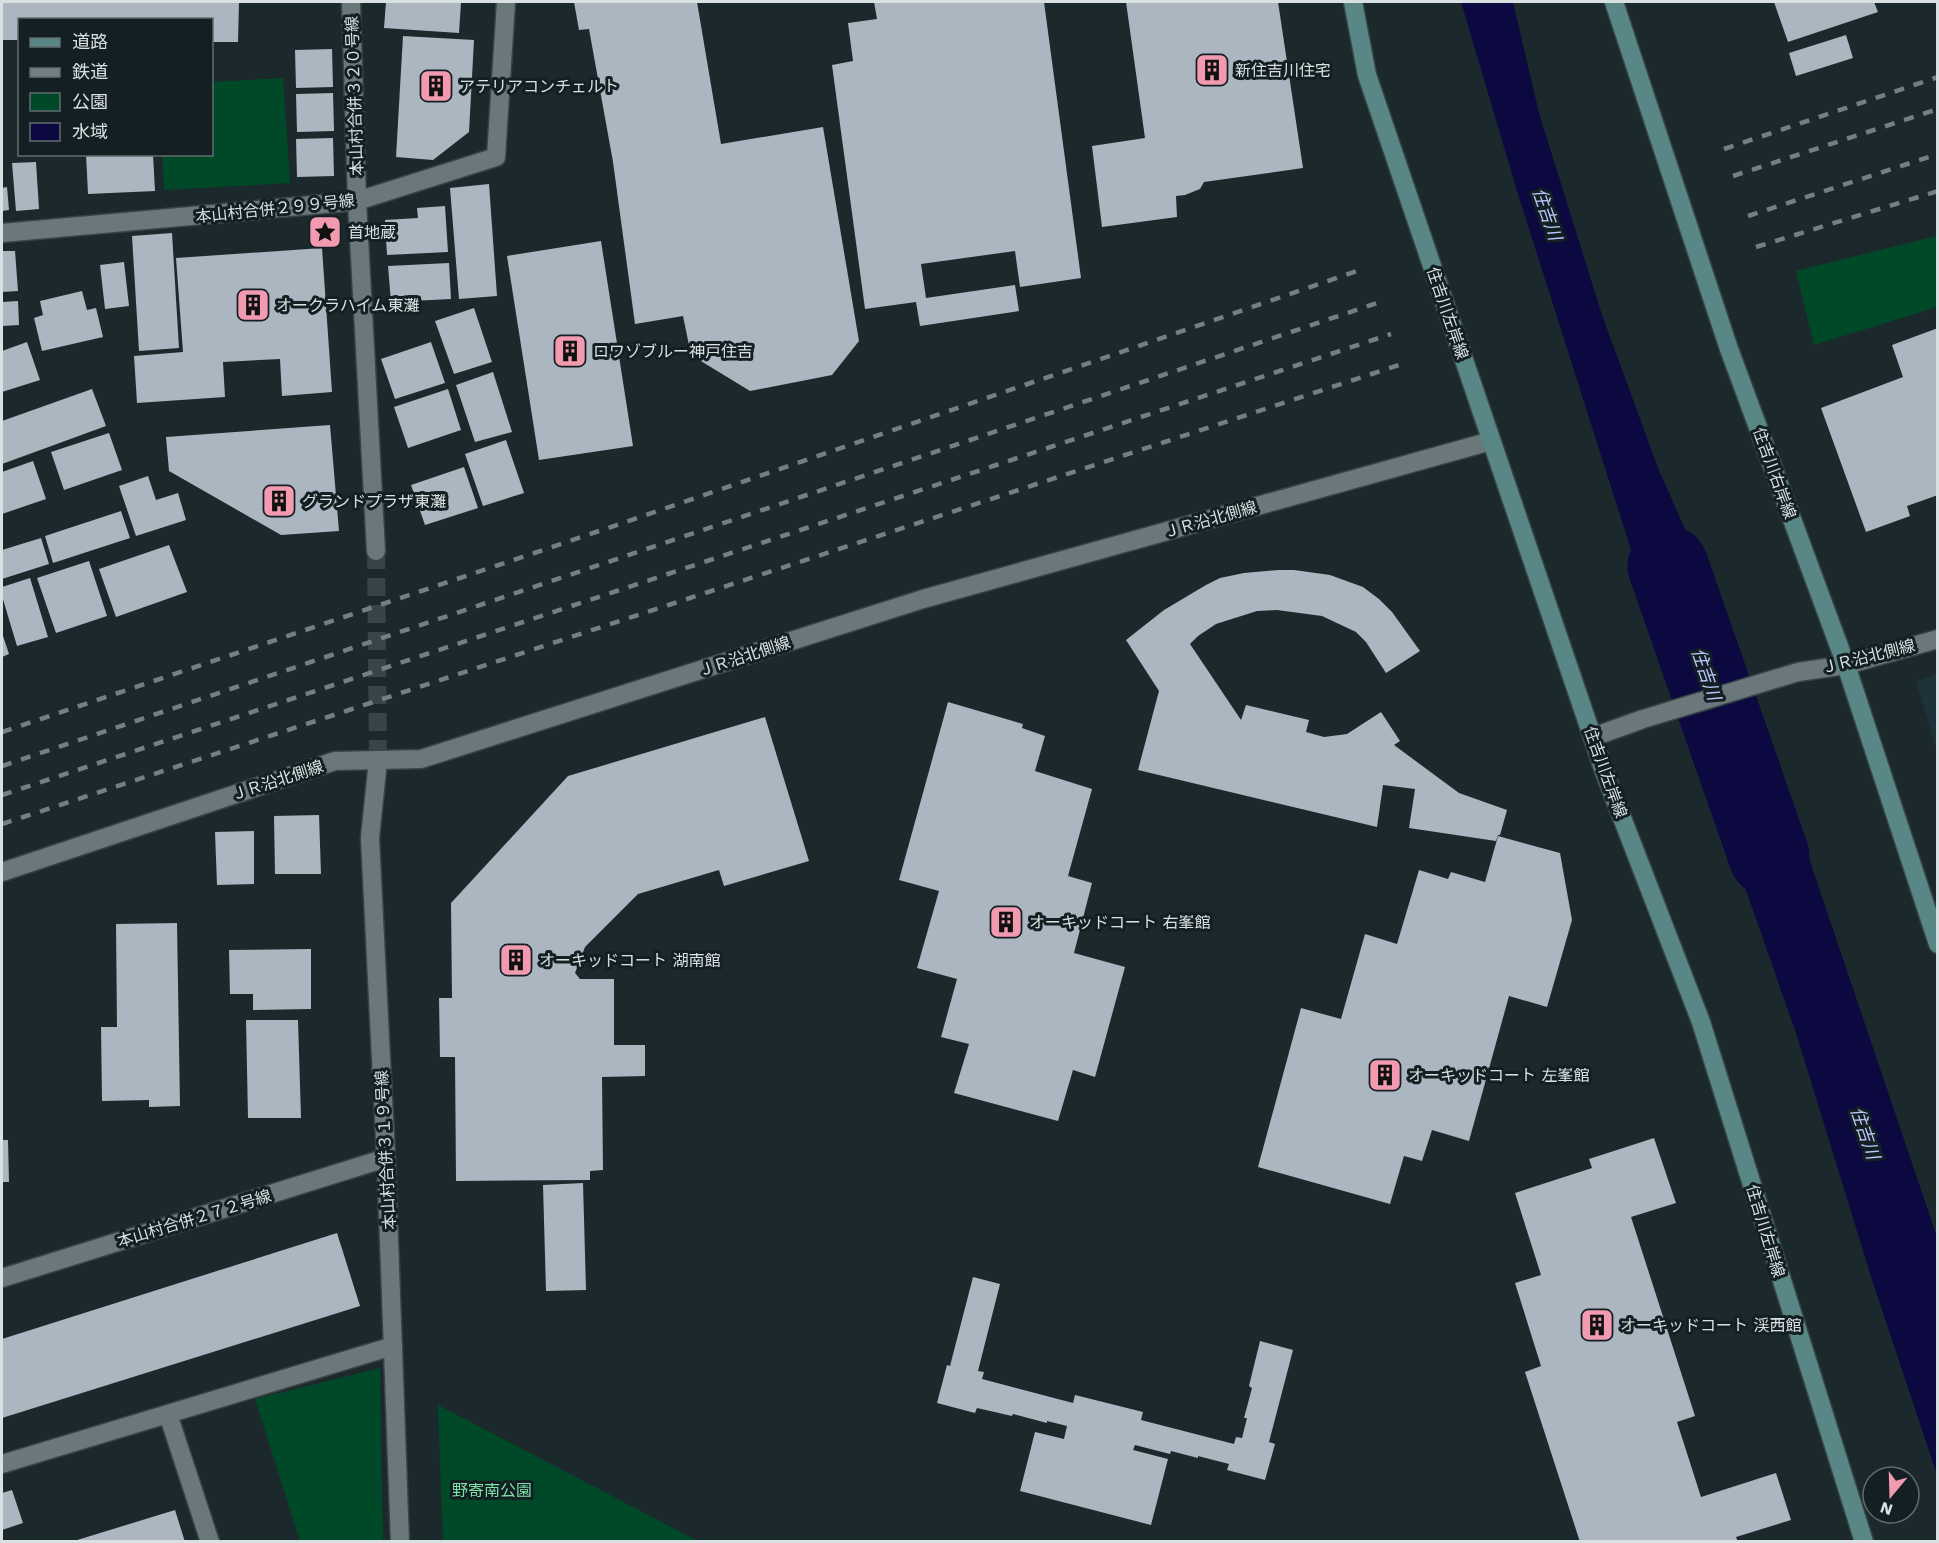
<svg xmlns="http://www.w3.org/2000/svg" width="1939" height="1543" font-family="'Work Sans','Noto Sans JP',sans-serif">
  <style>
    .built { fill: #1e3339 }
    .green { fill: #004928 }
    .water { fill: #0c0940 }
    .lines { fill: none; stroke-linecap: round; stroke-linejoin: round }
    .river { stroke: #0c0940; stroke-width: 81 }
    .building { fill: #abb6c0 }
    .street-tunnel { stroke: #384447; stroke-width: 18; stroke-dasharray: 18 9; stroke-linecap: butt }
    .lane-casing { stroke: #384345; stroke-width: 21 }
    .street-casing { stroke: #384345; stroke-width: 21 }
    .secondary-casing { stroke: #384345; stroke-width: 21 }
    .lane { stroke: #6a787c; stroke-width: 18 }
    .street { stroke: #6a787c; stroke-width: 18 }
    .secondary { stroke: #598786; stroke-width: 18 }
    .rail { stroke: #747f82; stroke-width: 4.5; stroke-dasharray: 10 10; stroke-linecap: butt }
    .labels { text-anchor: middle; stroke-width: 6; stroke-linejoin: round; paint-order: stroke }
    .poi-label { font-size: 16px; fill: #d8e0e2; stroke: #131f22; text-anchor: start }
    .street-label { font-size: 16px; fill: #d8e0e2; stroke: #131f22 }
    .park-label { font-size: 16px; fill: #7ce2a6; stroke: #131f22 }
    .water-label { font-size: 18px; font-style: italic; fill: #b9c6fc; stroke: #131f22 }
  </style>
  <rect width="100%" height="100%" fill="#1c292c"/>
  <path class="built" d="M1937,674H1938L1937,751L1916,681Z"/>
  <g class="green">
    <path d="M283,78L290,183L164,190L162,155L212,154V82Z"/>
    <path d="M1937,236V307L1814,345L1796,271Z"/>
    <path d="M380,1368L383,1541H300L255,1399Z"/>
    <path d="M438,1405L698,1541H443Z"/>
  </g>
  <g class="water">
    <path d="M1461,2H1513L1539,113L1602,315L1658,468L1743,661L1673,682L1517,191Z"/>
    <path d="M1769,740L1937,1237V1475L1873,1283L1796,1033L1701,762Z"/>
  </g>
  <g class="lines">
    <path class="river" d="M1668,566L1769,856"/>
  </g>
  <g class="building">
    <path d="M2,2H239L238,42H212V20H20V40H2Z"/>
    <path d="M386,2H461L459,33L384,28Z"/>
    <path d="M574,2H697L721,144L823,127L859,341L832,375L750,391L691,355L683,316L635,324L613,162L589,29L579,30Z"/>
    <path d="M874,2H1044L1081,278L1020,287L1015,251L921,264L926,298L1015,285L1019,311L920,326L916,302L865,309L832,65L853,61L848,23L877,19Z"/>
    <path d="M1126,2H1278L1303,168L1204,182L1200,189L1185,195L1176,196L1177,217L1102,227L1092,146L1145,138Z"/>
    <path d="M1774,2H1874L1878,12L1788,42Z"/>
    <path d="M1846,35L1853,58L1796,76L1789,53Z"/>
    <path d="M403,36L474,40L469,132L433,160L396,157Z"/>
    <path d="M332,49L333,87L296,88L295,50Z"/>
    <path d="M333,93L334,131L297,132L296,94Z"/>
    <path d="M333,138L334,176L297,177L296,139Z"/>
    <path d="M86,154H153L155,191L88,194Z"/>
    <path d="M36,162L39,209L16,211L12,163Z"/>
    <path d="M489,184L497,296L459,299L450,188Z"/>
    <path d="M7,187L9,210L2,211V188Z"/>
    <path d="M445,206L448,252L387,255L385,220L418,218L417,208Z"/>
    <path d="M172,233L179,348L139,351L132,236Z"/>
    <path d="M601,241L633,446L539,460L507,256Z"/>
    <path d="M322,248L332,392L282,396L280,359L223,362L225,397L137,403L134,356L183,352L176,258Z"/>
    <path d="M2,251H15L18,291L2,292Z"/>
    <path d="M124,262L129,306L105,309L100,265Z"/>
    <path d="M449,263L451,299L391,302L388,266Z"/>
    <path d="M82,291L87,310L96,308L103,337L42,351L34,318L43,315L40,301Z"/>
    <path d="M18,301L19,325L2,326V302Z"/>
    <path d="M474,308L492,362L454,374L435,321Z"/>
    <path d="M1938,328V495L1907,506L1910,516L1866,532L1821,408L1903,377L1892,345Z"/>
    <path d="M27,342L40,380L2,392V351Z"/>
    <path d="M431,342L445,383L395,399L381,359Z"/>
    <path d="M493,372L512,432L475,442L456,385Z"/>
    <path d="M92,389L106,426L2,464V421Z"/>
    <path d="M448,389L461,430L408,448L394,407Z"/>
    <path d="M330,425L339,531L281,535L169,471L166,437Z"/>
    <path d="M109,433L122,470L64,490L51,452Z"/>
    <path d="M506,440L524,493L483,506L465,454Z"/>
    <path d="M33,461L46,499L2,514V472Z"/>
    <path d="M464,467L478,508L425,525L411,485Z"/>
    <path d="M148,476L156,500L178,493L186,520L136,536L119,486Z"/>
    <path d="M121,511L130,538L53,563L45,536Z"/>
    <path d="M41,538L49,564L2,579V550Z"/>
    <path d="M169,545L187,592L116,617L99,569Z"/>
    <path d="M89,561L107,616L56,633L37,578Z"/>
    <path d="M1278,570H1294L1330,575L1363,587L1379,599L1392,612L1420,651L1386,673L1366,642L1356,632L1322,616L1277,610L1257,611L1216,624L1198,636L1190,644L1241,720L1246,705L1309,720L1306,732L1324,737L1347,734L1381,712L1400,741L1394,745L1459,793L1507,810L1500,835H1498L1496,841L1409,828L1415,789L1383,785L1377,827L1138,770L1159,691L1126,640L1164,610L1206,585L1220,578L1244,573Z"/>
    <path d="M30,578L48,637L17,646L2,596V587Z"/>
    <path d="M2,633L9,654L2,657Z"/>
    <path d="M948,702L1023,724L1022,728L1045,736L1035,771L1092,789L1068,876L1092,883L1074,953L1125,967L1095,1077L1073,1070L1058,1121L954,1093L969,1044L941,1037L957,979L917,968L939,891L899,880Z"/>
    <path d="M765,717L809,861L724,886L719,870L638,894L585,947L575,973L580,979H614V1045H645V1076L602,1077L603,1170L590,1171V1180L456,1181L455,1057H440L439,998H452L451,903L568,776Z"/>
    <path d="M319,815L321,874H275L274,816Z"/>
    <path d="M254,831V884L217,885L215,832Z"/>
    <path d="M1498,836L1560,853L1572,920L1547,1007L1509,996L1469,1141L1432,1130L1422,1161L1404,1156L1390,1204L1258,1167L1301,1008L1341,1019L1365,934L1397,944L1419,870L1448,879L1451,872L1485,882Z"/>
    <path d="M177,923L180,1106L149,1107V1100L102,1101L101,1027H117L116,924Z"/>
    <path d="M311,949V1009L253,1010V994H230L229,950Z"/>
    <path d="M246,1020H298L301,1118H248Z"/>
    <path d="M1654,1138L1676,1203L1631,1217L1695,1416L1677,1422L1701,1497L1776,1473L1791,1520L1736,1537L1738,1542H1580L1525,1372L1541,1366L1515,1283L1541,1275L1515,1193L1592,1168L1589,1159Z"/>
    <path d="M2,1140H8L9,1182H2Z"/>
    <path d="M583,1183L586,1290L546,1291L543,1185Z"/>
    <path d="M337,1233L360,1306L2,1418V1339Z"/>
    <path d="M973,1277L1000,1284L978,1371L984,1372L982,1379L1073,1403L1075,1395L1143,1412L1141,1420L1234,1444L1236,1437L1242,1438L1247,1418H1244L1252,1388L1249,1386L1260,1341L1293,1350L1269,1442L1275,1444L1265,1480L1227,1470L1229,1464L1198,1456V1458L1171,1451L1170,1454L1135,1445L1133,1450L1168,1459L1151,1525L1020,1491L1035,1432L1064,1439L1067,1426L1047,1421V1423L1013,1414L1012,1416L977,1408L975,1413L937,1403L947,1365L950,1366Z"/>
    <path d="M12,1490L23,1523L2,1530V1493Z"/>
    <path d="M175,1510L185,1542H74V1541Z"/>
  </g>
  <g class="lines">
    <path class="street-tunnel" d="M376,551L378,760"/>
    <g class="lane-casing">
      <g id="lane">
        <path d="M168,1414L210,1542"/>
        <path d="M2,1464L393,1346"/>
      </g>
    </g>
    <g class="street-casing">
      <g id="street">
        <path d="M351,2L357,201L376,551"/>
        <path d="M2,233L357,201L496,157L506,2"/>
        <path d="M1593,737L1643,719L1798,672L1846,665L1938,639"/>
        <path d="M378,760L370,838L386,1158L400,1542"/>
        <path d="M2,872L335,761L421,759L923,599L1491,441"/>
        <path d="M2,1278L386,1158"/>
      </g>
    </g>
    <g class="secondary-casing">
      <g id="secondary">
        <path d="M1353,2L1367,75L1604,771L1701,1022L1864,1542"/>
        <path d="M1614,2L1729,349L1846,665L1938,944"/>
      </g>
    </g>
    <use href="#lane" class="lane"/>
    <use href="#street" class="street"/>
    <use href="#secondary" class="secondary"/>
    <g class="rail">
      <path d="M1724,149L1938,77"/>
      <path d="M1733,176L1938,109"/>
      <path d="M1748,216L1938,154"/>
      <path d="M1756,247L1938,191"/>
      <path d="M2,732L567,542L1360,270"/>
      <path d="M2,766L1377,303"/>
      <path d="M2,795L1391,334"/>
      <path d="M2,824L1402,364"/>
    </g>
  </g>
  <defs>
    <g id="building-square" transform="scale(1.725)"><rect x="-9" y="-9" width="18" height="18" rx="4" fill="#f29ab0" stroke="#131f22"/><path d="M-4-6H4V6H1V3H-1V6H-4ZM-2.5-4.3h1.7v1.8h-1.7ZM.8-4.3h1.7v1.8H.8ZM-2.5-1h1.7V.8h-1.7ZM.8-1h1.7V.8H.8Z" fill="#111"/></g>
    <g id="sight-square" transform="scale(1.725)"><rect x="-9" y="-9" width="18" height="18" rx="4" fill="#f29ab0" stroke="#131f22"/><path d="M0-6L1.8-2.2L6-1.7L2.9 1.2L3.7 5.4L0 3.3L-3.7 5.4L-2.9 1.2L-6-1.7L-1.8-2.2Z" fill="#111"/></g>
  </defs>
  <g fill-rule="evenodd">
    <use href="#building-square" x="1212" y="70"/>
    <use href="#building-square" x="436" y="86"/>
    <use href="#sight-square" x="325" y="232"/>
    <use href="#building-square" x="253" y="305"/>
    <use href="#building-square" x="570" y="351"/>
    <use href="#building-square" x="279" y="501"/>
    <use href="#building-square" x="1006" y="922"/>
    <use href="#building-square" x="516" y="960"/>
    <use href="#building-square" x="1385" y="1075"/>
    <use href="#building-square" x="1597" y="1325"/>
  </g>
  <g class="labels">
    <g class="poi-label">
      <text x="1235" y="76">新住吉川住宅</text>
      <text x="459" y="92">アテリアコンチェルト</text>
      <text x="348" y="238">首地蔵</text>
      <text x="276" y="311">オークラハイム東灘</text>
      <text x="593" y="357">ロワゾブルー神戸住吉</text>
      <text x="302" y="507">グランドプラザ東灘</text>
      <text x="1029" y="928">オーキッドコート 右峯館</text>
      <text x="539" y="966">オーキッドコート 湖南館</text>
      <text x="1408" y="1081">オーキッドコート 左峯館</text>
      <text x="1620" y="1331">オーキッドコート 渓西館</text>
    </g>
    <g class="street-label">
      <text transform="translate(354 96) rotate(-92)" y="6">本山村合併３２０号線</text>
      <text transform="translate(275 208) rotate(-6)" y="6">本山村合併２９９号線</text>
      <text transform="translate(1448 313) rotate(71)" y="6">住吉川左岸線</text>
      <text transform="translate(1775 473) rotate(70)" y="6">住吉川右岸線</text>
      <text transform="translate(1210 519) rotate(-16)" y="6">ＪＲ沿北側線</text>
      <text transform="translate(744 656) rotate(-18)" y="6">ＪＲ沿北側線</text>
      <text transform="translate(1868 656) rotate(-14)" y="6">ＪＲ沿北側線</text>
      <text transform="translate(1606 772) rotate(70)" y="6">住吉川左岸線</text>
      <text transform="translate(277 780) rotate(-18)" y="6">ＪＲ沿北側線</text>
      <text transform="translate(385 1150) rotate(-93)" y="6">本山村合併３１９号線</text>
      <text transform="translate(194 1218) rotate(-17)" y="6">本山村合併２７２号線</text>
      <text transform="translate(1766 1231) rotate(73)" y="6">住吉川左岸線</text>
    </g>
    <g class="park-label">
      <text x="492" y="1496">野寄南公園</text>
    </g>
    <g class="water-label">
      <text transform="translate(1547 214) rotate(71)" y="6">住吉川</text>
      <text transform="translate(1706 674) rotate(71)" y="6">住吉川</text>
      <text transform="translate(1865 1133) rotate(71)" y="6">住吉川</text>
    </g>
  </g>
  <rect width="1939" height="1543" fill="none" stroke="#d8e0e2" stroke-width="6"/>
  <rect x="18" y="18" width="195" height="138" fill="#131f22" stroke="#626c6f" stroke-width="1.5"/>
  <rect x="30" y="38" width="30" height="9" fill="#598786" stroke="#626c6f" stroke-width="1.5"/>
  <text x="72" y="48" font-size="18" fill="#d8e0e2">道路</text>
  <rect x="30" y="68" width="30" height="9" fill="#747f82" stroke="#626c6f" stroke-width="1.5"/>
  <text x="72" y="78" font-size="18" fill="#d8e0e2">鉄道</text>
  <rect x="30" y="93" width="30" height="18" fill="#004928" stroke="#626c6f" stroke-width="1.5"/>
  <text x="72" y="108" font-size="18" fill="#d8e0e2">公園</text>
  <rect x="30" y="123" width="30" height="18" fill="#0c0940" stroke="#626c6f" stroke-width="1.5"/>
  <text x="72" y="138" font-size="18" fill="#d8e0e2">水域</text>
  <g transform="translate(1891 1495) rotate(199)"><circle r="28" fill="#131f22" stroke="#626c6f" stroke-width="1.5"/>
  <path d="M0-4.5L10 22L0 15L-10 22Z" fill="#f29ab0"/>
  <text y="-9" font-size="16" font-weight="bold" text-anchor="middle" fill="#d8e0e2">N</text>
  </g>
</svg>
